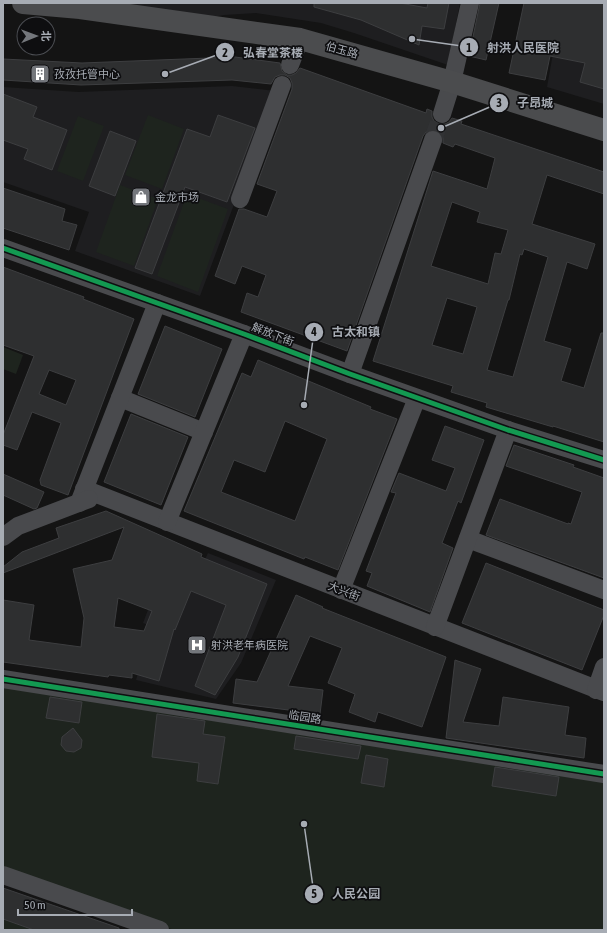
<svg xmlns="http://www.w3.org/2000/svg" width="607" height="933" font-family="'Asap Condensed','Noto Sans SC',sans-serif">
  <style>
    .built { fill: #1e1e20 }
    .green { fill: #1e241e }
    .building { fill: #2e2f30; stroke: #3d3e40; fill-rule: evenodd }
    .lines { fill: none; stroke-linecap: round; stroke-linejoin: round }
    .minor-tunnel { stroke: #313234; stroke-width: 18; stroke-dasharray: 18 9; stroke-linecap: butt }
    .minor { stroke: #494a4d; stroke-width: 18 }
    .major { stroke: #4b4c4e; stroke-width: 22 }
    .cycleway-casing { stroke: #0e0e10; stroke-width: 8 }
    .cycleway { stroke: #139951; stroke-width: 5 }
    .labels { text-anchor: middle; stroke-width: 3.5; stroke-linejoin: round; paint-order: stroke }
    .street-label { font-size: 11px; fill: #a7acb4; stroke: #0e0e10 }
    .poi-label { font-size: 11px; fill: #a7acb4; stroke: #0e0e10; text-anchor: start }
    .leader { fill: none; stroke: #a7acb4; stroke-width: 1.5 }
    .callout-dot { fill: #a7acb4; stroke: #0e0e10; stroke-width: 1.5 }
    .mark-label { font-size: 12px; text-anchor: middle; font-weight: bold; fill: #111 }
    .callout-label { font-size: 12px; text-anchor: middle; font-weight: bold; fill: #a7acb4; stroke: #0e0e10; stroke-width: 3.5; stroke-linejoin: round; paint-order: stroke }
  </style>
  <rect width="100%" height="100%" fill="#141414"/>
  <g class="built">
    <path d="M128,3H460L448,65L354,33L321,23L256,13L224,15L203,19L128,6Z"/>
    <path d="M562,3H604V104L547,87Z"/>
    <path d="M232,86L276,91L200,296L75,251L89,212L3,182V87L78,92Z"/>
    <path d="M208,553L276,580L241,663L216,699L136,680L151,626L143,623L163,571L194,583Z"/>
  </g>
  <g class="green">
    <path d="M148,115L184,129L162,189L125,175Z"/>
    <path d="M78,116L104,126L83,181L57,171Z"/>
    <path d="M120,185L158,199L134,266L96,252Z"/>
    <path d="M187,194L228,209L198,292L157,276Z"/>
    <path d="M3,347L23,355L16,374L3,369Z"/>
    <path d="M3,684L604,779V930H174L3,868Z"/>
    <path d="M3,919L34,930H3Z"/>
  </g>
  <g class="building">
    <path d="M314,3H400L427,8L428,3H449L444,29L422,26L419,45L361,20L314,7Z"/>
    <path d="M480,3H499L486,60L469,56Z"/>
    <path d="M524,3H604V89L580,82L585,63L550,56L545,80L509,73Z"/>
    <path d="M235,57L280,63L282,71L287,75H292L296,73L300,68L426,113L427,109L432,111V117L434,121L439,124H445L449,122L452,118L462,121L461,124L604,172V194L547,175L532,224L595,244L587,269L567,262L544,341L571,349L561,381L584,388L601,333H604V442L553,426V427L486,407L487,403L451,392L453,386L373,361L433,171L487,189L495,158L455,144L453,147L443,143V138L441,133L437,130H431L426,132L423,136L347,351L241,312L247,293L258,297L266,275L242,266L235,284L215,276L239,209H244L267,217L277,191L257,184L292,89V83L290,78L285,75H280L275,77L271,84L232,80L81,85L3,80V59L82,63ZM452,202L480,212L477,222L508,230L501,254L495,253L488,284L431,266ZM524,249L548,257L513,377L487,370L508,300H509L520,254L522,255ZM447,298L477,307L463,354L432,345Z"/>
    <path d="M3,94L37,107L33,117L67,130L52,170L24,159L28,149L3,140Z"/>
    <path d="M218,115L255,128L227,202L185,187L152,274L135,268L187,129L210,137Z"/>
    <path d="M110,131L136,141L115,196L89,186Z"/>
    <path d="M3,188L65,209L62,221L77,225L69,250L3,228Z"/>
    <path d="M3,267L84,297L83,299L134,319L68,495L41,485L40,480L61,423L32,412L17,450L3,445V435L34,356L3,345ZM49,370L76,380L66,405L39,394Z"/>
    <path d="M165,326L222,349L195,417L138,394Z"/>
    <path d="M258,360L371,407L370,409L397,419L338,570L305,557L304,559L184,511L242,373L251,377ZM285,421L327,439L295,521L221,492L234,460L265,472Z"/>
    <path d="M131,414L188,437L161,505L104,482Z"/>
    <path d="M445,426L484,440L461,503L458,501L442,543L453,548L430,612L367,586L372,573L366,571L396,493L391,492L399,473L446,491L455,468L432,460Z"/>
    <path d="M514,445L574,465L573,467L604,478V578L486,535L500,499L568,524V523L571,524L582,492L506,466Z"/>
    <path d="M3,474L44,492L37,508L34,509L3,495Z"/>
    <path d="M106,511L202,554L201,557L267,584L238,657L215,695L195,686L226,605L191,591L175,630L174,629L159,681L132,673V678L109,675L108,677L3,662V600L34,605L29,640L81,647L84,618L73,569L112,560L124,527L3,573V567L22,552L59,538L56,528ZM118,598L152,611L144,631L114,627Z"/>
    <path d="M486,563L604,610V615L582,670L462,623Z"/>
    <path d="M296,595L323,607L322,608L446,657L422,727L378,712L375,722L349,712L355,694L328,683L342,648L310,636L288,686L323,690L320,714L233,703L236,679L257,682Z"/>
    <path d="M455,660L481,669L463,722L499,726L503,697L569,707L565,735L586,738L584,758L446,738Z"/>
    <path d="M50,697L82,702L79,723L46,718Z"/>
    <path d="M157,714L205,721L203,734L225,737L218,784L197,781L199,763L152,757Z"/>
    <path d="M73,728L82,740L81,748L74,752L66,751L61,745L62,737Z"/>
    <path d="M296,736L361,746L358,759L294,749Z"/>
    <path d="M366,755L388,759L384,787L361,783Z"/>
    <path d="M495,767L559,777L556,796L492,786Z"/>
    <path d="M3,888L119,928V930H34L3,919Z"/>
  </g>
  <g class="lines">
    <path class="minor-tunnel" d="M433,140L442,114"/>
    <g class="minor">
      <path d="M290,65L300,39"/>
      <path d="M442,114L452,82L470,3"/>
      <path d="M240,199L282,85"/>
      <path d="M3,248L244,334L350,374L508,430L604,460"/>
      <path d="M350,374L433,140"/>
      <path d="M120,398L204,432"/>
      <path d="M84,489L604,692"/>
      <path d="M79,503L157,303"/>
      <path d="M167,522L244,334"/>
      <path d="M3,537L18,526L89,499"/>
      <path d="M468,539L604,590"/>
      <path d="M341,590L417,398"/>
      <path d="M435,627L508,430"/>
      <path d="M3,679L604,774"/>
      <path d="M596,690L604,667"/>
      <path d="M3,875L160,930"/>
    </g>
    <path class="major" d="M23,3L80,8L300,39L452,82L604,130"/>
    <g class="cycleway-casing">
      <g id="cycleway">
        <path d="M3,248L244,334L350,374L508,430L604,460"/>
        <path d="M3,679L604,774"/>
      </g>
    </g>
    <use href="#cycleway" class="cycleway"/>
  </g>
  <defs>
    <g id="building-square" transform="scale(1)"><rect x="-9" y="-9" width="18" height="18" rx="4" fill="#74777c" stroke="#0e0e10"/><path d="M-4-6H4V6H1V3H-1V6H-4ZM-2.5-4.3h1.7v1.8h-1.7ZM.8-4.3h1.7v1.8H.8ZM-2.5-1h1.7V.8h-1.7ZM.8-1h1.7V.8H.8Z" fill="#fff"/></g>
    <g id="shop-square" transform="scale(1)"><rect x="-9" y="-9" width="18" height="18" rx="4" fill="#74777c" stroke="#0e0e10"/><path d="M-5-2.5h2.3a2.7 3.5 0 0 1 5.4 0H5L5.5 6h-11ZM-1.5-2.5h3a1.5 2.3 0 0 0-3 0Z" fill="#fff"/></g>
    <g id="hospital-square" transform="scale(1)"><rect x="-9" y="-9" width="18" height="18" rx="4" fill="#74777c" stroke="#0e0e10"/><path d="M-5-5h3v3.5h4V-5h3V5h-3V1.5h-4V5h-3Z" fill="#fff"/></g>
  </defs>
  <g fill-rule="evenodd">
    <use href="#building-square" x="40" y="74"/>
    <use href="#shop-square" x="141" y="197"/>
    <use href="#hospital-square" x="197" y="645"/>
  </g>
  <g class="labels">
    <g class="street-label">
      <text transform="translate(342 50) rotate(16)" y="4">伯玉路</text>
      <text transform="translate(273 334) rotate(21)" y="4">解放下街</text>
      <text transform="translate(344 591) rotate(21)" y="4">大兴街</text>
      <text transform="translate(305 717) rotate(9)" y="4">临园路</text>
    </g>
    <g class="poi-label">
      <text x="54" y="78">孜孜托管中心</text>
      <text x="155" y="201">金龙市场</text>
      <text x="211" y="649">射洪老年病医院</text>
    </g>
  </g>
  <path class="leader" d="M412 39L469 47M165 74L225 52M441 128L499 103M304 405L314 332M304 824L314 894"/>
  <g class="callout-dot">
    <circle cx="412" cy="39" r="4"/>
    <circle cx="165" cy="74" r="4"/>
    <circle cx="441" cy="128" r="4"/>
    <circle cx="304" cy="405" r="4"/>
    <circle cx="304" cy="824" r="4"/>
    <circle cx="469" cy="47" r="10"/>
    <circle cx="225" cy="52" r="10"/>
    <circle cx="499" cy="103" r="10"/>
    <circle cx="314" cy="332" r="10"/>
    <circle cx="314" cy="894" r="10"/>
  </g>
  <g class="mark-label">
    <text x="469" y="52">1</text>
    <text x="225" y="57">2</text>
    <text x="499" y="107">3</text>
    <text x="314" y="336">4</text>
    <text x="314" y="898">5</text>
  </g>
  <g class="callout-label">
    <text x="523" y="52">射洪人民医院</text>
    <text x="273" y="57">弘春堂茶楼</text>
    <text x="535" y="107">子昂城</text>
    <text x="356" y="336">古太和镇</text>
    <text x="356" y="898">人民公园</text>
  </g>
  <rect width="607" height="933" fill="none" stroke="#a7acb4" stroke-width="8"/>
  <g transform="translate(36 36) rotate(89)"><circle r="19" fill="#0e0e10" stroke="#4b4d52"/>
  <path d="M0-3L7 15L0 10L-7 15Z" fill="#74777c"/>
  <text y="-6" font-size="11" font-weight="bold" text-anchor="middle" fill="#a7acb4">北</text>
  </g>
  <path d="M18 909v6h114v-6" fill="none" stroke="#a7acb4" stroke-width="2"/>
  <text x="24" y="909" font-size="12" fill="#a7acb4" stroke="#0e0e10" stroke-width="3" paint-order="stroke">50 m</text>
</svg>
